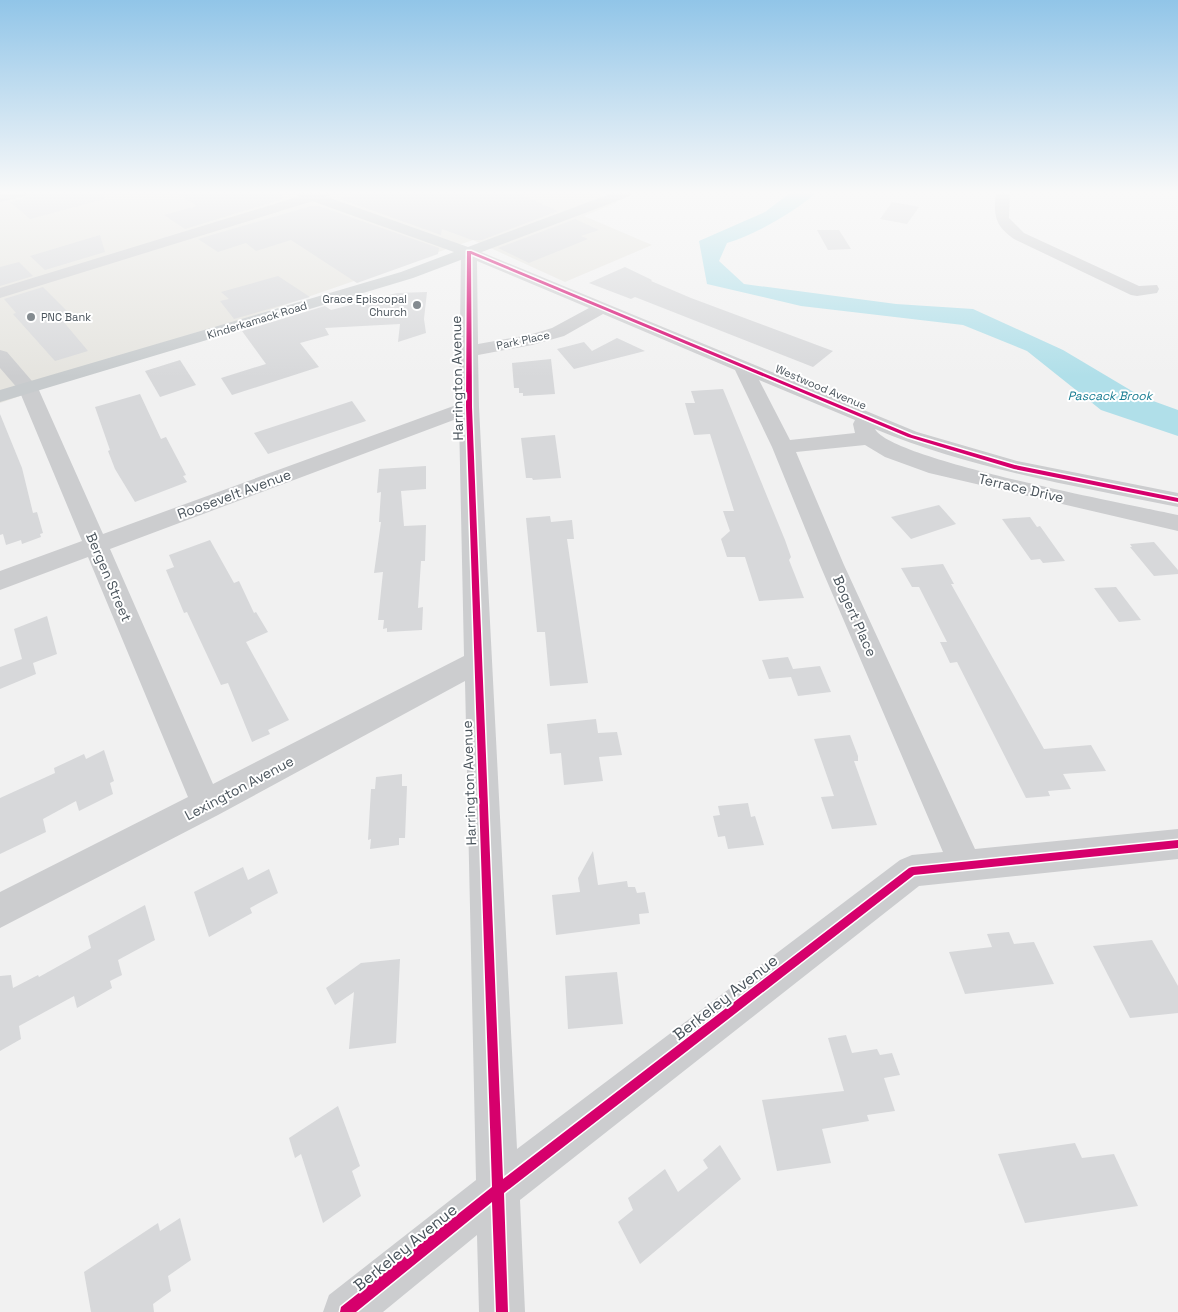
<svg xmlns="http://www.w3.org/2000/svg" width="1178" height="1312" font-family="'Space Grotesk',sans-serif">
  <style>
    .commercial { fill: #e5e4df }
    .water { fill: #b0dfe9 }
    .building { fill: #d7d8da }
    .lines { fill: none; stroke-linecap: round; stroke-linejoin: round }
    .minor { fill: #cccdcf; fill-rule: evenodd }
    .major { fill: #c7cbcd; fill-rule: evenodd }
    .cycleway-casing { stroke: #fff; stroke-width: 3 }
    .cycleway { fill: #d6006c; fill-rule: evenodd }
    .poi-dot { fill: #848b90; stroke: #fff; stroke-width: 2 }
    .labels { text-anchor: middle; stroke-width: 4; stroke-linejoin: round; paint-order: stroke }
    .far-poi-label { font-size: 11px; fill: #4a545c; stroke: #fff; text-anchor: end }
    .far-street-label { font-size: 11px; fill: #4a545c; stroke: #fff }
    .far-water-label { font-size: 12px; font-style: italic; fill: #177c92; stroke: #fff }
    .street-label { font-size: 14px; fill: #4a545c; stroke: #fff }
    .near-street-label { font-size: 16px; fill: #4a545c; stroke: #fff }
  </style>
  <rect width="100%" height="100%" fill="#f1f1f1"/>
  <path class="commercial" d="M0,193H597L618,202L584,216L652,245L565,282L473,240L0,403Z"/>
  <path class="water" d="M790,193H816C791,214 758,233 727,243L719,261L744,284L896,304L973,309L1063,350L1142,397L1178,410V436L1101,410L1027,351L963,325L801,306L707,284L699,241L765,212Z"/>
  <g class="building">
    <path d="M30,193H104L105,199L30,219L10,202L26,198Z"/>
    <path d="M176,193H274L284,196L283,199L185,229L164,215L197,206Z"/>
    <path d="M360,193H518L558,211L482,240H472L442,229L441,235L340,199Z"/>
    <path d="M892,202L919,207L907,224L880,219Z"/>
    <path d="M311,206H319L439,248L438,254L357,283L291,240L256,251L246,243L218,252L198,239Z"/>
    <path d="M575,219L599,230L581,236L588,239L529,263L498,248Z"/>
    <path d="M817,230H839L851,249L828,250Z"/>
    <path d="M100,235L105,252L45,270L30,256Z"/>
    <path d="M19,262L33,276L0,286V267Z"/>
    <path d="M625,267L652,280L651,281L691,298L833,351L813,367L635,297L631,299L589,283Z"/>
    <path d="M278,276L310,297L234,319L220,301L229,299L221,292Z"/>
    <path d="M43,287L73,317L62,320L88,351L55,361L13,314L16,313L4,299Z"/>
    <path d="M427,292L424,319L426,333L398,342L400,324L325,328L329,335L300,343L319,367L232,395L221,378L266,364L242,331L325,306L331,310L397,293Z"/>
    <path d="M617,338L645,351L574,369L557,349L584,342L592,351Z"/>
    <path d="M551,359L555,394L523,396V393H519V388H514L512,363Z"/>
    <path d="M180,360L196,385L160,397L145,371Z"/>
    <path d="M723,389L785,540L791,557L789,560L804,598L759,601L745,557H727L721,539L730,531L723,511H734L710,434L694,435L685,403H695L691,391Z"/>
    <path d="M140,394L161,439L166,437L186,475L183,476L187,482L135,502L115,469L108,451L110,450L95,407Z"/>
    <path d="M352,401L366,421L268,454L254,433Z"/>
    <path d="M0,414L22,468L33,513L37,512L43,533L40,534L41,537L22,544L21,540L6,545L3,534L0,535Z"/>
    <path d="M555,435L561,478L533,480L532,478H526L521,438Z"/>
    <path d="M426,466V489L401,491L404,526L426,525L425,561H421L418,608L423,607L422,630L387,632V628L383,629L384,620H378L383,572L374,573L381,522H379L381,492L377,493L379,469Z"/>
    <path d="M939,505L956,524L911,539L891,517Z"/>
    <path d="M550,516L551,522L572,520L574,539H567L588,683L550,686L545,632H537L526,518Z"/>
    <path d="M1030,517L1037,527L1040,526L1065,561L1043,563L1040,559L1031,560L1002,519Z"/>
    <path d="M210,540L234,583L239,581L254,613L256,612L268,632L246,642L289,720L268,730L270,734L252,742L228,683L221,685L187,612L184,613L166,570L174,567L169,555Z"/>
    <path d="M1154,542L1178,570V574L1154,576L1130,547H1132L1130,544Z"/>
    <path d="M943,564L954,584H951L1044,749L1091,745L1106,771L1063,774L1071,789L1048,791L1050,796L1026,798L957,662L950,663L940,642H947L919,587H912L901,568Z"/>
    <path d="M1116,587L1141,620L1119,622L1094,588Z"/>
    <path d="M47,616L57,654L33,663L36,674L0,689V667L22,659L14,629Z"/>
    <path d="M788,657L793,669L820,666L831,692L798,696L791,677L769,679L762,660Z"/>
    <path d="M596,719L598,733L617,732L622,755L599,757L603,781L564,785L561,753L550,754L547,724Z"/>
    <path d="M850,735L858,756V761H854L877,825L832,829L821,797L834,796L814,739Z"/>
    <path d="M104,750L114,781L110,783L113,794L79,811L76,801L43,819L46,832L0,854V798L55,773L54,768L84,754L86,759Z"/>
    <path d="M402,774V786H407L405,838H399V845L370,849L371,839L368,840L371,789H375L376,777Z"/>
    <path d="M748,803L751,817L755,816L764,845L728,849L725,836L718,837L713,816L720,815L718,806Z"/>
    <path d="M593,851L598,885L627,881L628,887H635L637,893L645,892L649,913L639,914L640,924L556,935L552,895L580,892L578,878Z"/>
    <path d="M243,867L248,880L269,869L278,893L250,908L252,913L209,937L194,892Z"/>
    <path d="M145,905L155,940L118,960L122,975L110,981L112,988L77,1008L74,996L19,1026L21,1039L0,1051V976L11,975L13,988L38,975L39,977L91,948L88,936Z"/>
    <path d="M1009,932L1014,944L1034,942L1054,984L965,994L949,952L992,947L987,934Z"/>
    <path d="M1152,940L1178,986V1013L1130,1018L1093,946Z"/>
    <path d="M400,959L396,1043L349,1049L354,992L335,1005L326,988L361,963Z"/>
    <path d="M617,972L623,1024L568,1029L565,976Z"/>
    <path d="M846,1035L852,1053L877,1049L880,1055L892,1053L900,1075L884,1078L895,1111L867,1115L869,1121L822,1129L831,1163L777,1171L762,1100L844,1091L828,1038Z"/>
    <path d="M338,1106L360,1166L352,1171L361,1196L323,1223L301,1154L295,1158L289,1138Z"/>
    <path d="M1075,1143L1082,1158L1114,1154L1138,1206L1025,1223L998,1154Z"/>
    <path d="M720,1145L741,1179L640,1264L618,1222L633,1210L628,1198L665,1169L678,1192L708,1168L703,1160Z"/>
    <path d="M180,1218L191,1260L168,1276L171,1291L153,1304L154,1312H91L84,1272L158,1223L160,1231Z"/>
  </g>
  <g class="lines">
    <g class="minor">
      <path d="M28,193L26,196L0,202V194Z"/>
      <path d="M310,193H331L329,196L0,298V288Z"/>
      <path d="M996,193H1010L1009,218L1024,233L1139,286L1157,285L1159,289L1157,293L1137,296L1131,295L1014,239C995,226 993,215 996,193Z"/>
      <path d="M469,247L917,432L1017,461L1178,493V507C1076,486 971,469 875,429C891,460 1132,505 1178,515V531L929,473L885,457L865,445L796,452L844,565L975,849L1178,829V859L919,886L520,1200L525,1312H479L477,1235L383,1312H323L329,1295L476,1180L465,681L218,815L0,928V892L188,797L88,557L0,590V571L82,541L19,390L0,368V350L7,352L38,388L103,534L459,404L461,252ZM477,261L589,308L552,328L529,335L478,344ZM603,314L735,370L772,447L820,565L943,852L912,855L900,860L517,1149L479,407L478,355L532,345L564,336ZM759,380L855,420L853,424L855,433L790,440ZM459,418L464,656L213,784L110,549Z"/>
    </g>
    <path class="major" d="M296,193H316L468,247L613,193H632L630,196L413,278L0,402V390L401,272L454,252L298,196Z"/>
    <g class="cycleway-casing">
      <path id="cycleway" d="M467,251H471L912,435L1015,465L1178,498V502L1014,469L908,437L471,254L472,407L503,1179L909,868L912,867L1178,840V848L914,875L504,1193L508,1312H496L492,1202L356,1312H340L341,1307L492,1187L466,407Z"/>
    </g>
    <use href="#cycleway" class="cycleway"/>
  </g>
  <linearGradient id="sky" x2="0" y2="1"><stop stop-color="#91c5e8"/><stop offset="0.51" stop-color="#f9f9f9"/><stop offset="1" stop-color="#f9f9f9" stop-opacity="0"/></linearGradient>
  <rect width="1178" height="377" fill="url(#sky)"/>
  <g class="poi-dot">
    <circle cx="417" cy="305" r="5"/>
    <circle cx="31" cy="317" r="5"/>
  </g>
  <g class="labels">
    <g class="far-poi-label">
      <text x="407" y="303">Grace Episcopal<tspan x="407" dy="13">Church</tspan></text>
      <text x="41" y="321" text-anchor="start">PNC Bank</text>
    </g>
    <g class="far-street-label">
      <text transform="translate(257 320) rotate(-17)" y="4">Kinderkamack Road</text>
      <text transform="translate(523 340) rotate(-12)" y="4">Park Place</text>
      <text transform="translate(821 387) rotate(23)" y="4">Westwood Avenue</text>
    </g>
    <g class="far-water-label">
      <text x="1110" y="400">Pascack Brook</text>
    </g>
    <g class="street-label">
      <text transform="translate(457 378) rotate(-91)" y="5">Harrington Avenue</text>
      <text transform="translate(1021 488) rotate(13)" y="5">Terrace Drive</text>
      <text transform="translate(234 494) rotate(-20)" y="5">Roosevelt Avenue</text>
      <text transform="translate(109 577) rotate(67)" y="5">Bergen Street</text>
      <text transform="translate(855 616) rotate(66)" y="5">Bogert Place</text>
      <text transform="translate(469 783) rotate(-92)" y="5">Harrington Avenue</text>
      <text transform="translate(239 788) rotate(-28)" y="5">Lexington Avenue</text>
    </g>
    <g class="near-street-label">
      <text transform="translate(725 997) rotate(-38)" y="6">Berkeley Avenue</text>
      <text transform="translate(405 1247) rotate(-39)" y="6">Berkeley Avenue</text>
    </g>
  </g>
</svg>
